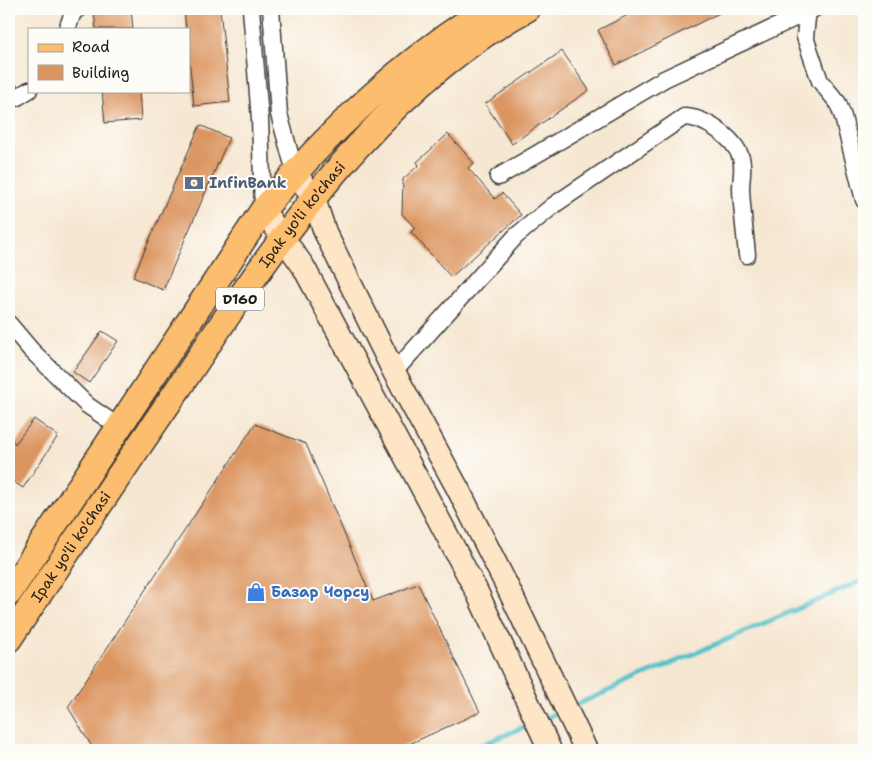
<svg xmlns="http://www.w3.org/2000/svg" width="873" height="759" font-family="'Shantell Sans',sans-serif">
  <style>
    .lines { fill: none; stroke-linecap: round; stroke-linejoin: round }
    .stream { stroke: #54c2cb; stroke-width: 5 }
    .building { fill: #db9560 }
    .street-casing { stroke: #3d3a37; stroke-width: 19 }
    .secondary-casing { stroke: #3d3a37; stroke-width: 25 }
    .primary-casing { stroke: #3d3a37; stroke-width: 28 }
    .street { stroke: #fff; stroke-width: 16 }
    .secondary { stroke: #fee5c5; stroke-width: 22 }
    .primary { stroke: #fcbd6e; stroke-width: 25 }
    .labels { text-anchor: middle; stroke-width: 4; stroke-linejoin: round; paint-order: stroke }
    .shield { fill: #fdfcf7; stroke: #605f5e; stroke-width: 1 }
    .shield-label { font-size: 14px; font-weight: bold; fill: #1c1c1c }
    .service-label { font-size: 15px; font-weight: bold; fill: #4e5e75; stroke: #fdfcf7; text-anchor: start }
    .street-label { font-size: 15px; fill: #1c1c1c; stroke: #fdfcf7 }
    .shop-label { font-size: 15px; font-weight: bold; fill: #366cbe; stroke: #fdfcf7; text-anchor: start }
  </style>
  <rect width="100%" height="100%" fill="#fdfcf7"/>
  <filter id="ink" filterUnits="userSpaceOnUse"><feTurbulence type="fractalNoise" baseFrequency=".02" numOctaves="2"/><feDisplacementMap in="SourceGraphic" scale="10" xChannelSelector="R" yChannelSelector="G"/><feConvolveMatrix kernelMatrix="1 2 1 2 8 2 1 2 1" color-interpolation-filters="sRGB"/></filter>
  <filter id="wash" filterUnits="userSpaceOnUse"><feTurbulence type="fractalNoise" baseFrequency=".0096" numOctaves="4" result="noise"/><feDisplacementMap in="SourceGraphic" scale="20" xChannelSelector="R" yChannelSelector="G"/><feGaussianBlur stdDeviation="1.12" result="paint"/><feColorMatrix in="noise" values="0 0 0 0 0 0 0 0 0 0 0 0 0 0 0 0 0 1.4 0 .05"/><feComposite in="paint" operator="in"/></filter>
  <g filter="url(#wash)">
    <rect width="100%" height="100%" fill="#f6e7d2"/>
    <g class="lines">
      <g class="stream">
        <path d="M571,707L864,580"/>
        <path d="M541,720L561,711"/>
        <path d="M470,750L531,724"/>
      </g>
    </g>
    <g id="blocks">
      <g class="building">
        <path d="M131,9L133,29H96L94,12Z"/>
        <path d="M184,9H220L230,102L194,106L189,57V29H186Z"/>
        <path d="M640,9H727L616,65L598,30Z"/>
        <path d="M562,51L589,90L512,144L485,104Z"/>
        <path d="M102,91H139L141,120L105,123Z"/>
        <path d="M200,125L229,138L163,290L133,277Z"/>
        <path d="M448,134L474,163L468,168L495,199L502,193L521,215L451,277L411,232L415,228L402,214L403,179L419,165L417,162Z"/>
        <path d="M102,331L118,341L89,383L73,372Z"/>
        <path d="M34,419L58,436L23,488L9,479V436L15,444Z"/>
        <path d="M255,424L306,444L373,601L418,584L480,712L396,750H94L68,707Z"/>
      </g>
    </g>
  </g>
  <g filter="url(#ink)">
    <use href="#blocks" fill-opacity="0" stroke="#3d3a37" stroke-width="1"/>
    <g class="lines">
      <g class="street-casing">
        <g id="street">
          <path d="M251,9L260,119L263,210"/>
          <path d="M271,9L279,114L295,172"/>
          <path d="M808,9L805,37L820,81L838,103L843,117L864,200"/>
          <path d="M67,29L74,10L79,9"/>
          <path d="M9,90L16,98L29,90"/>
          <path d="M498,177L664,79L814,9"/>
          <path d="M9,324L31,350L87,405L119,427"/>
          <path d="M394,372L516,236L554,205L684,117C704,117 735,138 741,158C744,167 741,179 741,189C742,211 745,233 747,255"/>
        </g>
      </g>
      <g class="secondary-casing">
        <g id="secondary">
          <path d="M295,172L314,199L325,232L394,372L458,489L507,586L586,750"/>
          <path d="M263,210L303,266L428,499L477,592L550,750"/>
        </g>
      </g>
      <g class="primary-casing">
        <g id="primary">
          <path d="M9,593L263,210C326,134 404,59 488,9"/>
          <path id="s1" d="M9,639C65,556 121,472 178,389C272,249 375,91 527,9"/>
        </g>
      </g>
      <use href="#street" class="street"/>
      <use href="#secondary" class="secondary"/>
      <use href="#primary" class="primary"/>
    </g>
  </g>
  <defs>
    <g id="bank-bare" transform="scale(1.5)"><path d="M-6-4H6V4H-6ZM0-2.3a2.3 2.3 0 1 0 0 4.6a2.3 2.3 0 1 0 0-4.6Z" fill="#5c6f8a" stroke="#fdfcf7" stroke-width="2.5" paint-order="stroke"/></g>
    <g id="shop-bare" transform="scale(1.5)"><path d="M-5-2.5h2.3a2.7 3.5 0 0 1 5.4 0H5L5.5 6h-11ZM-1.5-2.5h3a1.5 2.3 0 0 0-3 0Z" fill="#3f7fe0" stroke="#fdfcf7" stroke-width="2.5" paint-order="stroke"/></g>
  </defs>
  <g fill-rule="evenodd">
    <use href="#bank-bare" x="194" y="183"/>
    <use href="#shop-bare" x="256" y="592"/>
  </g>
  <g class="labels">
    <rect class="shield" x="216" y="287.5" width="48" height="23" rx="4"/>
    <g class="shield-label">
      <text x="240" y="304">D160</text>
    </g>
    <g class="service-label">
      <text x="209" y="188">InfinBank</text>
    </g>
    <g class="street-label">
      <text dy="5" stroke="none"><textPath href="#s1" startOffset="516">Ipak yo'li ko'chasi</textPath></text>
      <text dy="5" stroke="none"><textPath href="#s1" startOffset="111">Ipak yo'li ko'chasi</textPath></text>
    </g>
    <g class="shop-label">
      <text x="271" y="597">Базар Чорсу</text>
    </g>
  </g>
  <rect width="873" height="759" fill="none" stroke="#fdfcf7" stroke-width="30"/>
  <rect x="28" y="28" width="162" height="65" fill="#fdfcf7" stroke="#a3a29f"/>
  <rect x="38" y="44" width="25" height="8" fill="#fcbd6e" stroke="#a3a29f"/>
  <text x="72" y="52" font-size="15" fill="#1c1c1c">Road</text>
  <rect x="38" y="65" width="25" height="15" fill="#db9560" stroke="#a3a29f"/>
  <text x="72" y="78" font-size="15" fill="#1c1c1c">Building</text>
</svg>
